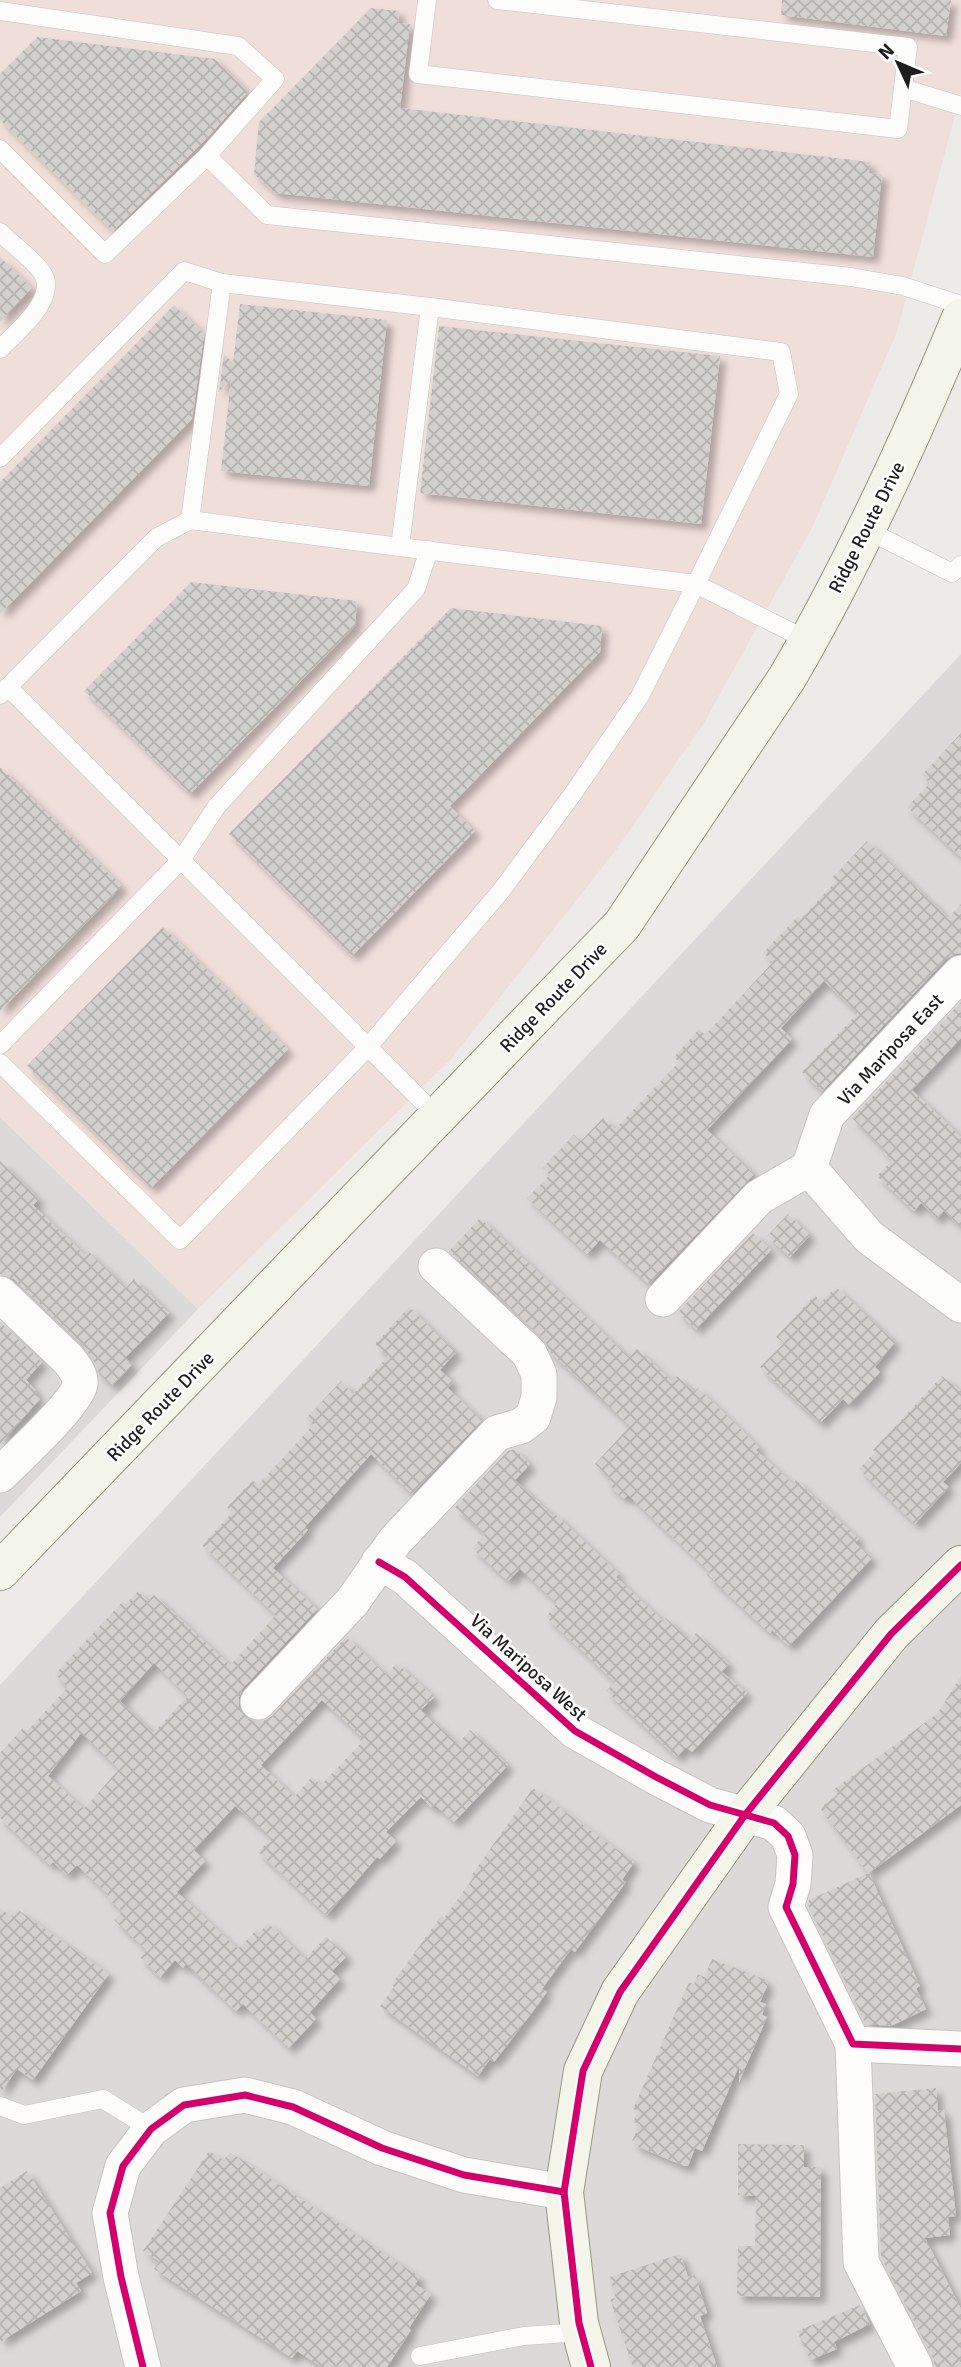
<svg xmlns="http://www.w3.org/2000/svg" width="961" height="2367" font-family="Signika,sans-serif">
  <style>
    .residential { fill: #dcdad8 }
    .commercial { fill: #f0dedb }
    .building { fill: url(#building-cross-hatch); fill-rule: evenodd; filter: url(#shadow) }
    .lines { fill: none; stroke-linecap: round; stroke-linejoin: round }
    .lane-casing { stroke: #c5c4c3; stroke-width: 19 }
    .street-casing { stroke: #c5c4c3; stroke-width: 37 }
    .secondary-casing { stroke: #96977e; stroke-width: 40 }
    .lane { stroke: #fcfcfb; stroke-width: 18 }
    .street { stroke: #fcfcfb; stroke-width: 35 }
    .secondary { stroke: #f3f4ea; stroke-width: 38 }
    .cycleway-casing { stroke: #fff; stroke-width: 11 }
    .cycleway { stroke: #d6006c; stroke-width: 7 }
    .labels { text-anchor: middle; stroke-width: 5; stroke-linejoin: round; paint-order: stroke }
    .street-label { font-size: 19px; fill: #1e1e1e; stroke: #fff }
  </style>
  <defs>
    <pattern id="building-cross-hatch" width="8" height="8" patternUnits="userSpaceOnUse" patternTransform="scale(1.75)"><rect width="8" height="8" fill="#d3d1ce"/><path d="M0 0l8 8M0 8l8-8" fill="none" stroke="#b5b3b0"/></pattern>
    <filter id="shadow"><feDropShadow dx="6" dy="6" stdDeviation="3.5" flood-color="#0004"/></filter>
  </defs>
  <rect width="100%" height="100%" fill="#edebe7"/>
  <g class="residential">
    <path d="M961,654V2367H0V1685Z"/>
    <path d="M0,1117L198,1309L0,1517Z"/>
  </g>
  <path class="commercial" d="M0,0H961V93L897,332L812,528L704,723L616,850L452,1058L198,1309L0,1117Z"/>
  <g class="building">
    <path d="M782,0H951L946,36L781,15Z"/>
    <path d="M371,8L399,11L398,23L410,24L400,108L870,162L869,173L882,174L873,257L275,193L254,174L259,122Z"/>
    <path d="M37,37L215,59L248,92L208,137L113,231L0,120V74Z"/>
    <path d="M0,257L32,288L0,321Z"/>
    <path d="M240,304L387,320L369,486L221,471L231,379L219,392L224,354L233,363Z"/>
    <path d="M174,305L204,334L192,419L0,614V482Z"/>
    <path d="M439,326L720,356L701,524L420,493Z"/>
    <path d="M191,582L357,601L355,626L190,794L84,691Z"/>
    <path d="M451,608L602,626L600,652L450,806L475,831L352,956L229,834Z"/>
    <path d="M961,733V857L907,807L930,783L922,775Z"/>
    <path d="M0,767L122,886L0,1011Z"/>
    <path d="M867,841L948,918L961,904V953L955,954L946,959L822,1091L802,1072L858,1013L824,981L781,1028L792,1039L707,1130L754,1174L649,1284L600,1240L587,1254L527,1198L550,1175L542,1168L574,1135L581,1141L603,1118L615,1129L679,1062L674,1057L699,1029L705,1035L773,962L763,953L798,916L801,919L836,881L832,878Z"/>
    <path d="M163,927L288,1049L151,1188L27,1066Z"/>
    <path d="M961,1002V1038L912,1090L961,1137V1227L944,1211L937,1219L921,1203L914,1211L877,1176L892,1160L884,1153L885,1151L852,1118Z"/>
    <path d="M0,1161L39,1199L33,1205L85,1255L88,1251L126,1288L134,1279L169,1313L125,1358L133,1364L112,1386L99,1373L94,1361L82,1344L14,1279L0,1274Z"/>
    <path d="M788,1214L810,1235L790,1257L767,1236Z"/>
    <path d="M480,1218L629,1357L637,1349L672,1381L677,1376L694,1392L698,1388L759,1447L756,1450L793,1484L796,1480L859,1539L855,1543L872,1558L789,1646L772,1630L770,1633L707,1575L710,1572L628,1495L624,1499L607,1483L611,1479L595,1464L630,1426L551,1353L543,1338L449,1251Z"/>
    <path d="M753,1233L771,1250L696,1329L678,1312Z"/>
    <path d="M836,1287L895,1342L875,1367L880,1372L849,1405L843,1399L820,1423L760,1367L784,1343L776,1337L815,1295L821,1302Z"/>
    <path d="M409,1307L456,1352L440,1370L453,1382L448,1388L482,1420L412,1494L371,1454L305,1527L308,1530L273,1568L317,1609L243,1688L239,1697V1707L244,1716L253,1721H263L272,1716L346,1637L386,1674L397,1663L434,1697L421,1710L458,1744L470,1730L508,1765L454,1822L435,1805L432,1808L421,1797L386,1832L396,1841L380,1859L377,1857L327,1915L258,1852L272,1838L235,1806L194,1850L205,1861L177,1892L238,1949L257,1929L260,1932L268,1923L305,1959L326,1937L347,1956L332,1971L340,1979L310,2012L316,2019L289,2048L243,2004L236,2011L186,1964L183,1968L175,1960L160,1977L140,1957L147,1950L114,1920L122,1911L106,1897L108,1894L77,1865L67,1875L53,1862L50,1865L0,1818V1753L23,1728L27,1731L68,1687L55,1674L123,1601L126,1604L138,1591L148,1601L154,1595L230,1665L276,1615L202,1545L232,1513L227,1507L253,1480L258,1485L313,1425L306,1418L341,1381L353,1394L388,1356L375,1344ZM154,1663L188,1696L153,1733L120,1701ZM322,1700L362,1737L360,1740L362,1742L321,1785L312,1777L294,1797L261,1765ZM81,1733L119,1769L84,1809L48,1776Z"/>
    <path d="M0,1322L42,1362L26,1380L37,1392L35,1395L40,1399L0,1444Z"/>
    <path d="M942,1376L961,1391V1463L943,1482L949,1487L915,1524L859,1469L875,1452L873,1450Z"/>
    <path d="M514,1449L530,1464L515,1480L553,1516L555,1514L619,1574L616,1577L663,1621L666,1618L689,1640L696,1633L729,1664L722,1672L747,1693L692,1752L686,1747L677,1757L606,1691L615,1682L546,1617L557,1603L520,1569L508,1581L472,1548L485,1534L455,1507L508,1451Z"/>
    <path d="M961,1676V1805L869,1873L920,1986L916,1988L926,2009L891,2026L866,2024L808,1905L809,1900L868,1873L820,1808L837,1795L833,1790L938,1713Z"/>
    <path d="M533,1788L634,1862L622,1880L626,1882L575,1952L571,1949L542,1989L547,1992L531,2014L494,2062L490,2059L478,2076L380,2006L394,1987L391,1985L418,1948L441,1916L444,1918L473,1878L471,1876Z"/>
    <path d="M0,1908L12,1917L17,1909L109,1974L33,2080L17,2069L0,2093Z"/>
    <path d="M712,1959L766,1980L765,1982L768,1984L760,2002L766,2004L762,2015L767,2017L739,2082V2066L702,2151L695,2148L688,2166H684L634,2145L635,2142L632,2141L640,2124L633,2122L638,2111L633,2109L689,1982L694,1984L698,1974L704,1977Z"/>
    <path d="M936,2088L938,2111L944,2110L956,2216L948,2217L950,2235L925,2238L961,2309V2367H935L933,2358L881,2257L875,2094Z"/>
    <path d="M738,2144L804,2145V2167H821L820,2297L737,2296L738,2246H755L756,2196L738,2195Z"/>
    <path d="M209,2151L224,2160L230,2152L420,2277L415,2284L431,2294L409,2328L411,2330L387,2367H322L297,2351L292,2358L154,2269L159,2261L143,2251Z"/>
    <path d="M27,2171L92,2273L76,2283L81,2291L0,2342V2188Z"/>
    <path d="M680,2254L688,2277L695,2275L707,2313L700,2316L717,2367H633L610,2299L616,2298L609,2277Z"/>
    <path d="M860,2305L870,2324L834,2342L837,2349L810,2360L797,2331Z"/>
  </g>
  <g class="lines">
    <g class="lane-casing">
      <g id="lane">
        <path d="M427,0L418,74L898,129L908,47L497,0"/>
        <path d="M0,11L238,46L275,79L207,156L105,254L0,149"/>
        <path d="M903,88L961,106"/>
        <path d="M207,156L267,215L851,277L903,286L961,305"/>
        <path d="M0,232C13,245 30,257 41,271C61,297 16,332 0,349"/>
        <path d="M222,283L190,520L400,547"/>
        <path d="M0,458L184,271L222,283L430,307"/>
        <path d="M865,529L952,573L961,565"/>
        <path d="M8,687L438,1117"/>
        <path d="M0,695L156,538L190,520"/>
        <path d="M0,1045L181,860L217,806L416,589L429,550"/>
        <path d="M0,1063L180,1240L368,1047L501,891L572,795L640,696L696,584L400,547L430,307L781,352L789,394L696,584L809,641"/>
        <path d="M0,2106L24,2115L103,2099L151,2129"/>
        <path d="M420,2356L524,2336L582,2332"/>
      </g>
    </g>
    <g class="street-casing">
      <g id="street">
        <path d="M809,1168L869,1237L961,1305"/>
        <path d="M0,1294L68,1359C73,1366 81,1374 80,1384C77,1403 16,1459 0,1475"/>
        <path d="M663,1299L759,1197L809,1168L827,1115L961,973"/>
        <path d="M379,1562L405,1577L575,1731L656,1777L710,1805L774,1823L788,1836L795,1855L793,1884L786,1907L853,2044L961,2049"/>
        <path d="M258,1702L352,1602L395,1541L497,1433L521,1426L533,1417L539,1397V1374L529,1353L436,1266"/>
        <path d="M853,2044L861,2262L915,2367"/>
        <path d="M143,2367L121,2277L110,2213L123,2166L151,2129L184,2105L245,2095L293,2107L382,2148L464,2175L564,2192"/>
      </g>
    </g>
    <g class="secondary-casing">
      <g id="secondary">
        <path d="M0,1571L622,925L787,678C854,563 910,441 961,318"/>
        <path d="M591,2367L579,2323L564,2192L583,2071L620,1992L745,1815L891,1634L961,1565"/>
      </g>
    </g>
    <use href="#lane" class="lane"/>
    <use href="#street" class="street"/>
    <use href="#secondary" class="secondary"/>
    <g class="cycleway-casing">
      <g id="cycleway">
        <path d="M379,1562L405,1577L575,1731L656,1777L710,1805L774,1823L788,1836L795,1855L793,1884L786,1907L853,2044L961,2049"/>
        <path d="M143,2367L121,2277L110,2213L123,2166L151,2129L184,2105L245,2095L293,2107L382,2148L464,2175L564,2192"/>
        <path d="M591,2367L579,2323L564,2192L583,2071L620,1992L745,1815L891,1634L961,1565"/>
      </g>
    </g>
    <use href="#cycleway" class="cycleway"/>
  </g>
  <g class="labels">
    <g class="street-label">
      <text transform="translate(866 527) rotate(-63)" y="7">Ridge Route Drive</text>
      <text transform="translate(553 997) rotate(-46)" y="7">Ridge Route Drive</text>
      <text transform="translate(890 1049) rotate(-47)" y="7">Via Mariposa East</text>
      <text transform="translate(160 1406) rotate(-46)" y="7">Ridge Route Drive</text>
      <text transform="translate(529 1667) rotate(42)" y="7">Via Mariposa West</text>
    </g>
  </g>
  <g transform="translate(898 63) rotate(314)" stroke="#ffffff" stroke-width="5" paint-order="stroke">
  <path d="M0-5L12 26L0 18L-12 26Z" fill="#1e1e1e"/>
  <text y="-10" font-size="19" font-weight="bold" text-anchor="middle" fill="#1e1e1e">N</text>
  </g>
</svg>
